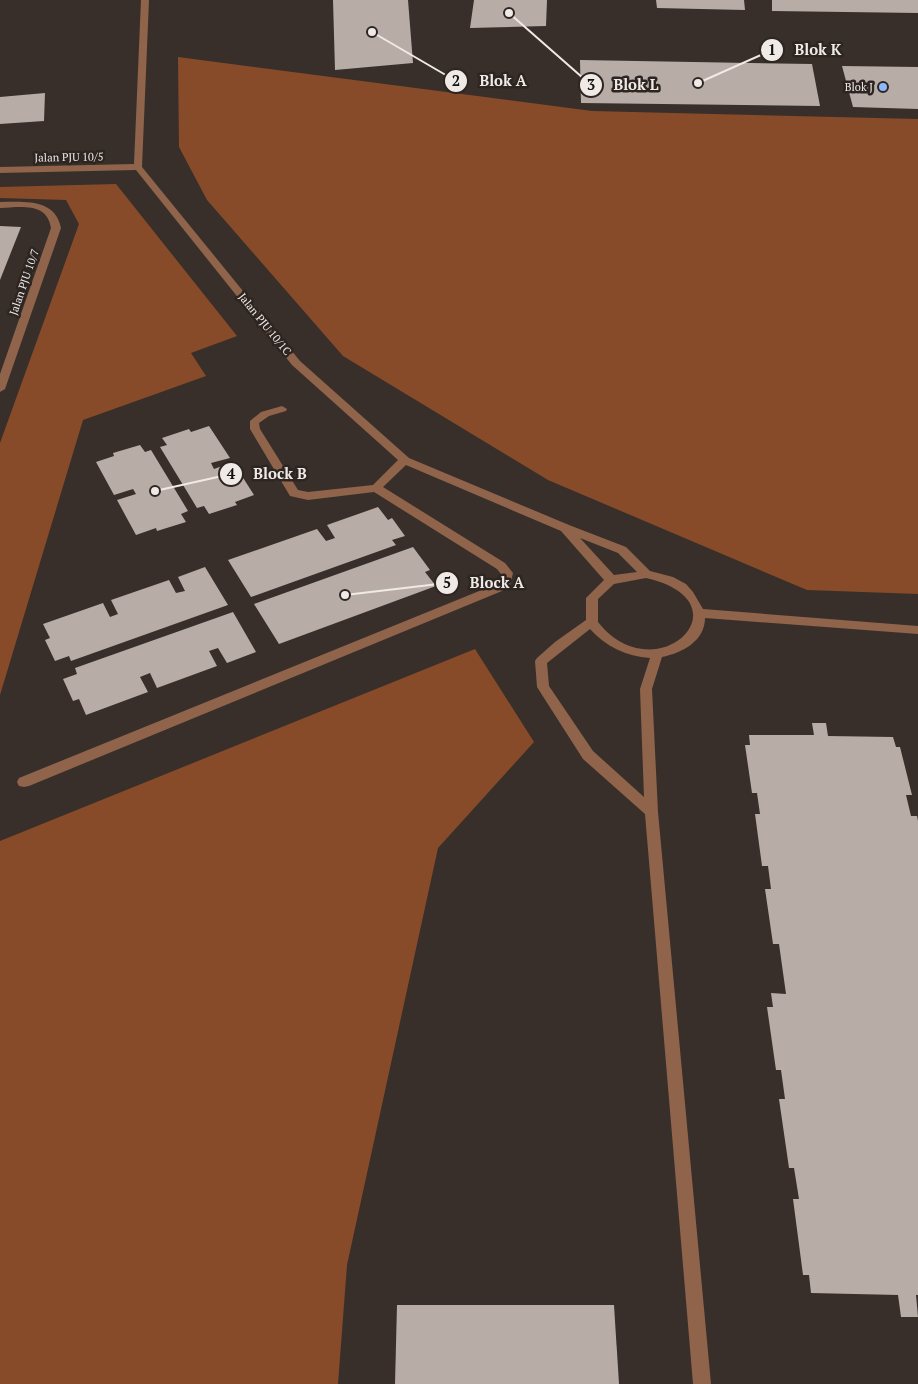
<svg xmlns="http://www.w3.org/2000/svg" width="918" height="1384" font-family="'PT Serif',serif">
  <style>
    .forest { fill: #874b29 }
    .building { fill: #b8aca7 }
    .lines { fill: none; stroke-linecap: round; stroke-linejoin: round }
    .minor { fill: #90634b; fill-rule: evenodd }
    .poi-dot { fill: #8db9fc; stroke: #2d2521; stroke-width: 2 }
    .labels { text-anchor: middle; stroke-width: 5; stroke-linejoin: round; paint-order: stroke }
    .far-poi-label { font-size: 11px; fill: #f0eae7; stroke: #2d2521; text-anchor: end }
    .far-street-label { font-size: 11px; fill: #f0eae7; stroke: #2d2521 }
    .leader { fill: none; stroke: #f0eae7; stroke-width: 2 }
    .callout-dot { fill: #f0eae7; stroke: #2d2521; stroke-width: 2 }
    .mark-label { font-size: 15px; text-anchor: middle; font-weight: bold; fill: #111 }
    .callout-label { font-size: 15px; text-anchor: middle; font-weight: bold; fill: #f0eae7; stroke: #2d2521; stroke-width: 5; stroke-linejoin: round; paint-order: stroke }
  </style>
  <rect width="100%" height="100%" fill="#382f2a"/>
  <g class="forest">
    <path d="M178,57L592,111L918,119V594L807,590L548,480L343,356L207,200L179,147Z"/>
    <path d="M116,184L237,336L191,353L206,376L83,420L0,695V443L79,224L66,200L0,198V187Z"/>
    <path d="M475,649L534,742L438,848L347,1265L338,1384H0V841Z"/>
  </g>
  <g class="building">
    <path d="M333,0H408L413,63L335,70Z"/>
    <path d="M474,0H547L546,26L470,28Z"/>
    <path d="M656,0H744L745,10L657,8Z"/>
    <path d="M772,0H918V13L772,11Z"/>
    <path d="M580,60L812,64L820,106L581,103Z"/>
    <path d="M842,66L918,67V109L853,107Z"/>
    <path d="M45,93L44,121L0,124V97Z"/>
    <path d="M0,226L21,227L0,280Z"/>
    <path d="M209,426L230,458L211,463L214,469L233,462L254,495L235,502L237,505L209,514L204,506L197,508L160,447L167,445L162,438L189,429L191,432Z"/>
    <path d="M140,445L145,452L151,450L188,511L181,514L186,522L157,531L156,528L136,535L117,500L136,494L133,489L114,495L96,462L114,456L113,453Z"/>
    <path d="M378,507L388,520L392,518L405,536L392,540L396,545L251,597L228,560L317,529L326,541L335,538L327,525Z"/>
    <path d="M413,547L430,570L425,572L436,586L279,644L254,604Z"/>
    <path d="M205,567L228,605L71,661L69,656L55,661L45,640L50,638L43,624L103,603L110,617L118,614L111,600L169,580L176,593L185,591L178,577Z"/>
    <path d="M233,612L256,652L227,663L218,648L209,651L217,666L157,688L150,673L140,677L148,692L86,715L79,699L73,701L63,679L77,674L75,668Z"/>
    <path d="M812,723H826L828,736L893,737L896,747H900L912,795H906L911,816H917L918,821V1295H916L918,1317H901L898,1295L811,1293L809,1275H803L793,1199H799L794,1168H789L779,1099H785L781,1070H776L767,1007H773L771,993L786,994L779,944H773L765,889H771L768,866H762L755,814H760L757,793H752L745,745H750L749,735H814Z"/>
    <path d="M397,1305H614L619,1384H395Z"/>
  </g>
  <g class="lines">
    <g class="minor">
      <path d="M141,0H149L142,167L300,361L409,458L569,525L626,547L650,571L673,577L686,584L693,592L703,609L918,626V634L705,618C705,641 682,653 662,657L652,689L658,812L711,1384H693L645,814L583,759L537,687L535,661L537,658L555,642L586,620V598L604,580L561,531L406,465L383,487L505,563L513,573L510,585L502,591L29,786L24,787L19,786L17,782L19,778L494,585L500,580L501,574L497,569L374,492L308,500L290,496L250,429V421L261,412L282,406L287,409L286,411L269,416L259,423L260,429L298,490L308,492L373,485L398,460L292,365L136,170L0,173V167L134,164ZM580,538L618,553L637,572L614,575ZM646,578C751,602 656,695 598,622V599L614,584ZM590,629C606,647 626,656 650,658L640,689L644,797L593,751L549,686L547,663Z"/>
      <path d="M0,202C24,202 55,198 61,228L5,389L0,392V374L51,228C47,202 21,207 0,208Z"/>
    </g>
  </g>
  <circle class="poi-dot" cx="883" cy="87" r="5"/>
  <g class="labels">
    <g class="far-poi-label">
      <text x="873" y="91">Blok J</text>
    </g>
    <g class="far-street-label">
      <text transform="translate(69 157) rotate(-1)" y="4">Jalan PJU 10/5</text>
      <text transform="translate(24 282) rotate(-71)" y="4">Jalan PJU 10/7</text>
      <text transform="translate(265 324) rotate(51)" y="4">Jalan PJU 10/1C</text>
    </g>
  </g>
  <path class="leader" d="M698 83L772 50M372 32L456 81M509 13L591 85M155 491L231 474M345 595L447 583"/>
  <g class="callout-dot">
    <circle cx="698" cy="83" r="5"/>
    <circle cx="372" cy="32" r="5"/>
    <circle cx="509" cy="13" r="5"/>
    <circle cx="155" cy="491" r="5"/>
    <circle cx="345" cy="595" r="5"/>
    <circle cx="772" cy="50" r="12"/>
    <circle cx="456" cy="81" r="12"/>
    <circle cx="591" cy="85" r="12"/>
    <circle cx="231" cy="474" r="12"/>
    <circle cx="447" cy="583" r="12"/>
  </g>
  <g class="mark-label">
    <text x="772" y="55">1</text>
    <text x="456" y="86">2</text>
    <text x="591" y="90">3</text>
    <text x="231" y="479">4</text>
    <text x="447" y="588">5</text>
  </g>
  <g class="callout-label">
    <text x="818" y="55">Blok K</text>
    <text x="503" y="86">Blok A</text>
    <text x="636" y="90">Blok L</text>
    <text x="280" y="479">Block B</text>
    <text x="497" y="588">Block A</text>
  </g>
</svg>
